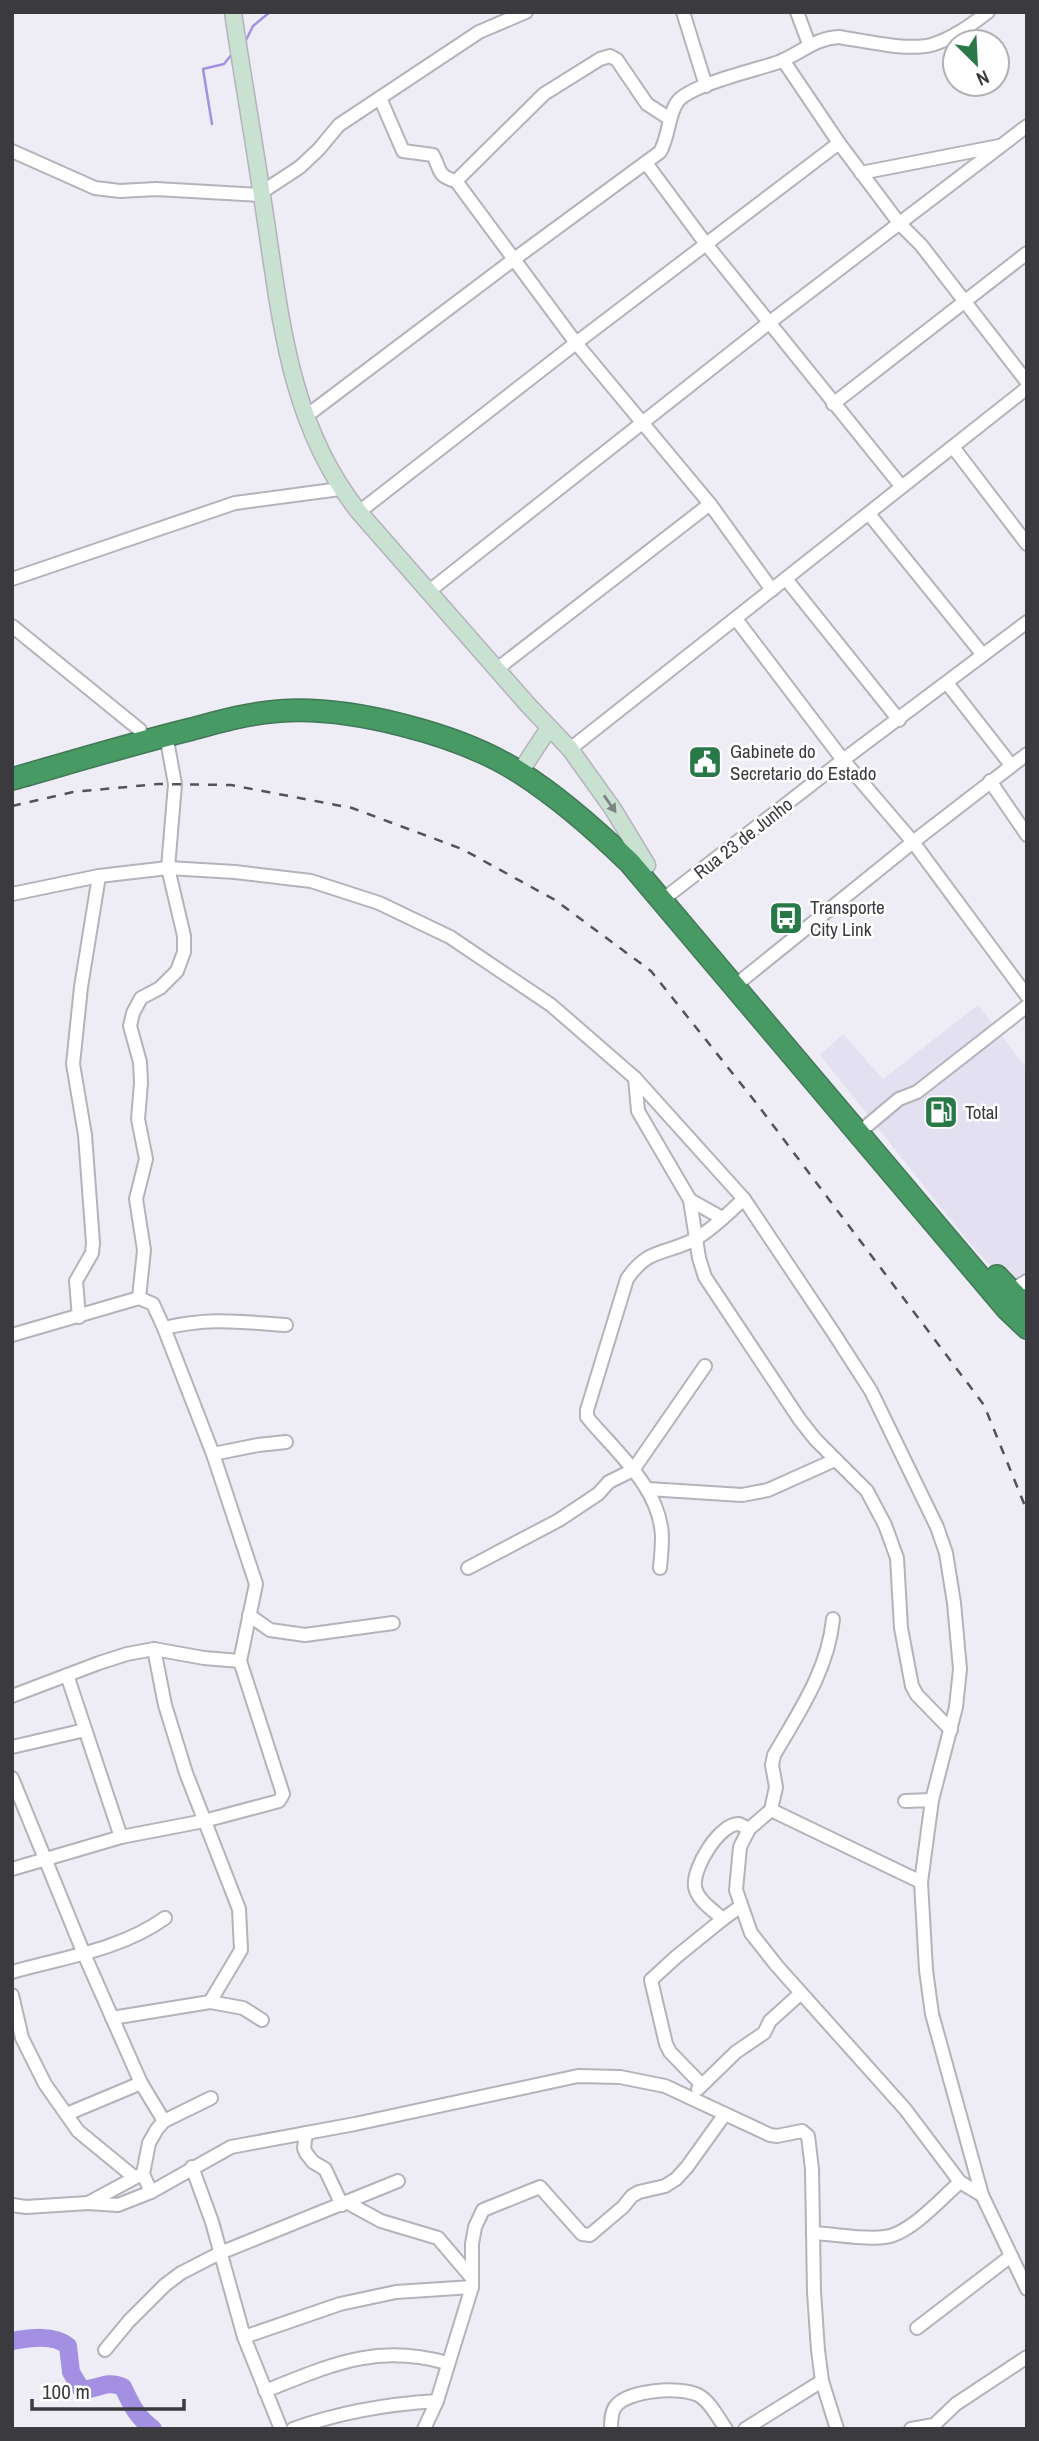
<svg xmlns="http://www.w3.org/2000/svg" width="1039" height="2441" font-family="'Archivo Narrow',sans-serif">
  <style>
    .built { fill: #e3e0f1 }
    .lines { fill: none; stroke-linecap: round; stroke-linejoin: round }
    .stream { stroke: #a490e2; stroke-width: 2.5 }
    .river { stroke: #a490e2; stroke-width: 18 }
    .street-casing { stroke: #b4b2bb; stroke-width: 16 }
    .secondary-casing { stroke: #b4b2bb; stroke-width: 19 }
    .highway-casing { stroke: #437857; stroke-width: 24 }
    .street { stroke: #fff; stroke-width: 12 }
    .secondary { stroke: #c8e1d0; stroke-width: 16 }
    .highway { stroke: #479a64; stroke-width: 21 }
    .rail { stroke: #535256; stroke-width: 2.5; stroke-dasharray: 9 9; stroke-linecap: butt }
    .oneway { fill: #7a8580 }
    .labels { text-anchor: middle; stroke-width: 5; stroke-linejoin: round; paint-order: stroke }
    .poi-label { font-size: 19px; fill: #3b3a3e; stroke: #fff; text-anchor: start }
    .street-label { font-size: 19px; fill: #3b3a3e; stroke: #fff }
  </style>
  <rect width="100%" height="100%" fill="#eeedf6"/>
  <path class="built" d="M978,1005L1027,1069V1306L966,1239L820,1055L843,1034L883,1079Z"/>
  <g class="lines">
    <g class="stream">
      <path d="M245,42L253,26L270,12"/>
      <path d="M212,124L203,69L224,64L232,54"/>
    </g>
    <path class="river" d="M12,2341C30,2338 54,2334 68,2346L71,2372L81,2389C98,2391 104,2379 123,2387C132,2406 136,2416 153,2429"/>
    <g class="street-casing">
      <g id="street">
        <path d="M683,12L706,86"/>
        <path d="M797,12L809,44"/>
        <path d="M783,60L839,143L899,223L921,245L1027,382"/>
        <path d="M380,98L403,151L433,155C441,170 437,176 456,181L576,343L710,504L772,590"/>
        <path d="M12,151L95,188L120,191L156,189L262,195"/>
        <path d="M646,163L706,244L901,486"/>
        <path d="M861,173L999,146"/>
        <path d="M456,181L544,94L600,59L610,56L617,60L647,104L670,119"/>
        <path d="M262,192L300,167L319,149L339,125L479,32L526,12"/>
        <path d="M833,404L1027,253"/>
        <path d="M305,417L513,260L660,152C669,137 668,114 678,101C693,84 756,70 779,62C801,53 815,38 839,37C865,41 906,51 931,45C952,39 971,25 988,12"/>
        <path d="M953,447L1027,544"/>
        <path d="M359,512L576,343L839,143"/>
        <path d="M869,514L983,655"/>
        <path d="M12,579L235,503L340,489"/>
        <path d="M786,579L899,720"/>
        <path d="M428,592L770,322L1027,126"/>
        <path d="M736,619L843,760L913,842L1027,996"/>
        <path d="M12,626L140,730"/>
        <path d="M497,669L710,504"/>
        <path d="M947,683L1011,765"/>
        <path d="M570,749L1027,388"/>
        <path d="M990,781L1027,835"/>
        <path d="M12,894L99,876L168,868L235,872L311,881L379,903L450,937L551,1005L635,1078L744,1199L833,1332L871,1391L937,1527L946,1553L954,1603L960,1669L956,1707L932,1800"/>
        <path d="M661,901L843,760L1027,622"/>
        <path d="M742,980L913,842L1027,754"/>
        <path d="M635,1078L638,1111L690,1200L699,1258L705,1277L800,1420L815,1439L867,1491L885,1525L897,1558L901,1628L912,1686L917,1695L951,1730"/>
        <path d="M868,1125L899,1099L917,1092L1027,1006"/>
        <path d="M690,1200L722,1218"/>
        <path d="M1006,1293L1027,1281"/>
        <path d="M139,1298L144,1250L136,1199L146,1159L138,1119L141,1083L140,1062L130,1026L133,1013L141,998L160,988L177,971L184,952V936L168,868L175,784L166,735"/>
        <path d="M79,1317L76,1281L92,1253L93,1243L85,1135L73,1064L81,987L99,876"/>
        <path d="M164,1328C211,1317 240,1322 286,1325"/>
        <path d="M12,1335L139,1298L153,1304L164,1328L213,1454L256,1584L240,1661"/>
        <path d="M213,1454L258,1445L286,1442"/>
        <path d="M648,1489L742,1495L768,1490L835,1460"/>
        <path d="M468,1568L559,1520L598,1494L609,1482L633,1470L705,1366"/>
        <path d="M660,1568C661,1558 662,1547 662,1536C660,1490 620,1455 592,1423L587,1417V1410L627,1279C649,1246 668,1255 697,1238C714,1228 729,1212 744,1199"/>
        <path d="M249,1615L270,1630L305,1635L393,1623"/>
        <path d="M833,1619C828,1670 799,1712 774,1755L772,1765L776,1787L771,1810L749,1829L740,1847L736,1890L751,1933L777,1966L905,2109L960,2182L982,2195"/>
        <path d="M154,1649L165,1705L186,1773L239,1909L241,1950L210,2002"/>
        <path d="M67,1675L121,1837"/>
        <path d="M12,1696L99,1663L127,1654L154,1649L204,1658L240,1661L283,1794L279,1801L204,1821L121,1837L12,1869"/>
        <path d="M12,1747L85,1730"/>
        <path d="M12,1778L84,1954L141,2083L164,2121"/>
        <path d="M905,1801L932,1800L921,1882L926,1970L932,2014L982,2195L1027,2289"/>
        <path d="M771,1810L921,1882"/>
        <path d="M741,1906L723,1919C713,1910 698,1901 695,1887C692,1868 720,1823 739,1824L749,1829"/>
        <path d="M12,1972C65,1957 120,1950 165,1918"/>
        <path d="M12,1995L22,2038L45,2084L78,2131L134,2177"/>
        <path d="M112,2018L210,2002L243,2008L262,2020"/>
        <path d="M701,2084L670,2052L666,2044L651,1980L676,1957L723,1919"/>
        <path d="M698,2089L736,2052L764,2033L770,2021L801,1993"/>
        <path d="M67,2114L141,2083"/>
        <path d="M306,2133L304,2148L306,2153L313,2162L325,2169L342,2205"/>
        <path d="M192,2167L212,2222L244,2337L281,2429"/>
        <path d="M151,2192L143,2174L149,2143L157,2129L164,2121L211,2098"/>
        <path d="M88,2203L140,2175"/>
        <path d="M348,2203L381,2221L438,2238L472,2278"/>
        <path d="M12,2205L26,2207L88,2203L118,2205L151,2192L231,2147L355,2124L578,2076L620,2077L665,2086L770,2135L777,2136L802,2131L808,2136L812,2169L814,2292L818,2350L822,2381L837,2429"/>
        <path d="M813,2233C834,2234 864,2240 885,2237C910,2234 941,2199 960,2182"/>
        <path d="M917,2328L1011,2256"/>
        <path d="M244,2337L340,2304L396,2292L472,2287"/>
        <path d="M105,2350L129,2321L165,2285L181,2273L220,2253L398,2181"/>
        <path d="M265,2391C331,2365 375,2343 447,2363"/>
        <path d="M293,2429C340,2412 387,2404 437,2401"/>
        <path d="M424,2429L437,2401L472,2287V2244L475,2227L483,2210L540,2187L582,2234L590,2235L623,2207L632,2196L639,2192L665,2186L676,2179L687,2167L725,2114"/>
        <path d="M611,2429C611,2422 611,2413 615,2407C627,2390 680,2386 698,2395C710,2401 718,2418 726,2429"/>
        <path d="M745,2429L822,2381"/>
        <path d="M911,2429L934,2425L956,2404L1027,2357"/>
      </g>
    </g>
    <g class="secondary-casing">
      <g id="secondary">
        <path d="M233,12C242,74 253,135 262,196C280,308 286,421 359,512L528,705L570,749L613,809L647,865"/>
        <path d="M526,763L549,728"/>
      </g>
    </g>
    <g class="highway-casing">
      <g id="highway">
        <path d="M12,779C72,762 131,744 192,729C221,721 250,713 280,711C350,706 460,734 519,772C560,798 596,830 630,863L1007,1309L1027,1328"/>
        <path d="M997,1276L1027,1308"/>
      </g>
    </g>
    <use href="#street" class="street"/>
    <use href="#secondary" class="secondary"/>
    <use href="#highway" class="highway"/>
    <path class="rail" d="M12,806L73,792L158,784L231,785L352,808L462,849L555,900L651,971L757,1104L984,1405L1027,1511"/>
  </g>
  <defs><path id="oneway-solid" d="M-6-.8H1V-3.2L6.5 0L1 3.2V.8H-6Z" transform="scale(1.75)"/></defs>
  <use class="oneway" href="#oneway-solid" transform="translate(610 804) rotate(55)"/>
  <defs>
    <g id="civic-square" transform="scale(1.75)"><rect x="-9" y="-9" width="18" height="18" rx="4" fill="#297848" stroke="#fff"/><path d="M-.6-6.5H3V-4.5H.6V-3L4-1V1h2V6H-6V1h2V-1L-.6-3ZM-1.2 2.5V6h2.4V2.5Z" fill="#fff"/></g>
    <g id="bus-square" transform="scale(1.75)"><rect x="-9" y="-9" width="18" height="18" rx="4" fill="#297848" stroke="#fff"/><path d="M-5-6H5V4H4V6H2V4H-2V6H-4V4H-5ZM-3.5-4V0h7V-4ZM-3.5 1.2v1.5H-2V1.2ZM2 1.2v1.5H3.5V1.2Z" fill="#fff"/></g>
    <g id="fuel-square" transform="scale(1.75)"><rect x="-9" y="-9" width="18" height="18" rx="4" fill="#297848" stroke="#fff"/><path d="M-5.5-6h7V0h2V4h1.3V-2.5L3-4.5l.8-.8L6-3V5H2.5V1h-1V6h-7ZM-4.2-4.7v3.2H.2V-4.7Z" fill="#fff"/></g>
  </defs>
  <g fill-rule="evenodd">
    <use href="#civic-square" x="705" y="762"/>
    <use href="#bus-square" x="786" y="918"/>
    <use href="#fuel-square" x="941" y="1112"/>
  </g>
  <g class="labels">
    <g class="poi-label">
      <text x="730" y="758">Gabinete do<tspan x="730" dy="22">Secretario do Estado</tspan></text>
      <text x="810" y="914">Transporte<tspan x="810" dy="22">City Link</tspan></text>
      <text x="965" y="1119">Total</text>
    </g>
    <g class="street-label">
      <text transform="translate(743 838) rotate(-38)" y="7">Rua 23 de Junho</text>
    </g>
  </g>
  <rect width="1039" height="2441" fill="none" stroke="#3b3a3e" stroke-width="28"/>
  <g transform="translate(976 63) rotate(156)"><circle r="33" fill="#ffffff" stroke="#b1b0b2" stroke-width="2"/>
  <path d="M0-5L12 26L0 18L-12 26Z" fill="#297848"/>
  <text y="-10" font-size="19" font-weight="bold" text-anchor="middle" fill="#3b3a3e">N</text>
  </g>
  <path d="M32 2399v10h152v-10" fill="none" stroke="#3b3a3e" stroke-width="3.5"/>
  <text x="42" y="2399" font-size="21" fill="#3b3a3e" stroke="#ffffff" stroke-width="5" paint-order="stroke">100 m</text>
</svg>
